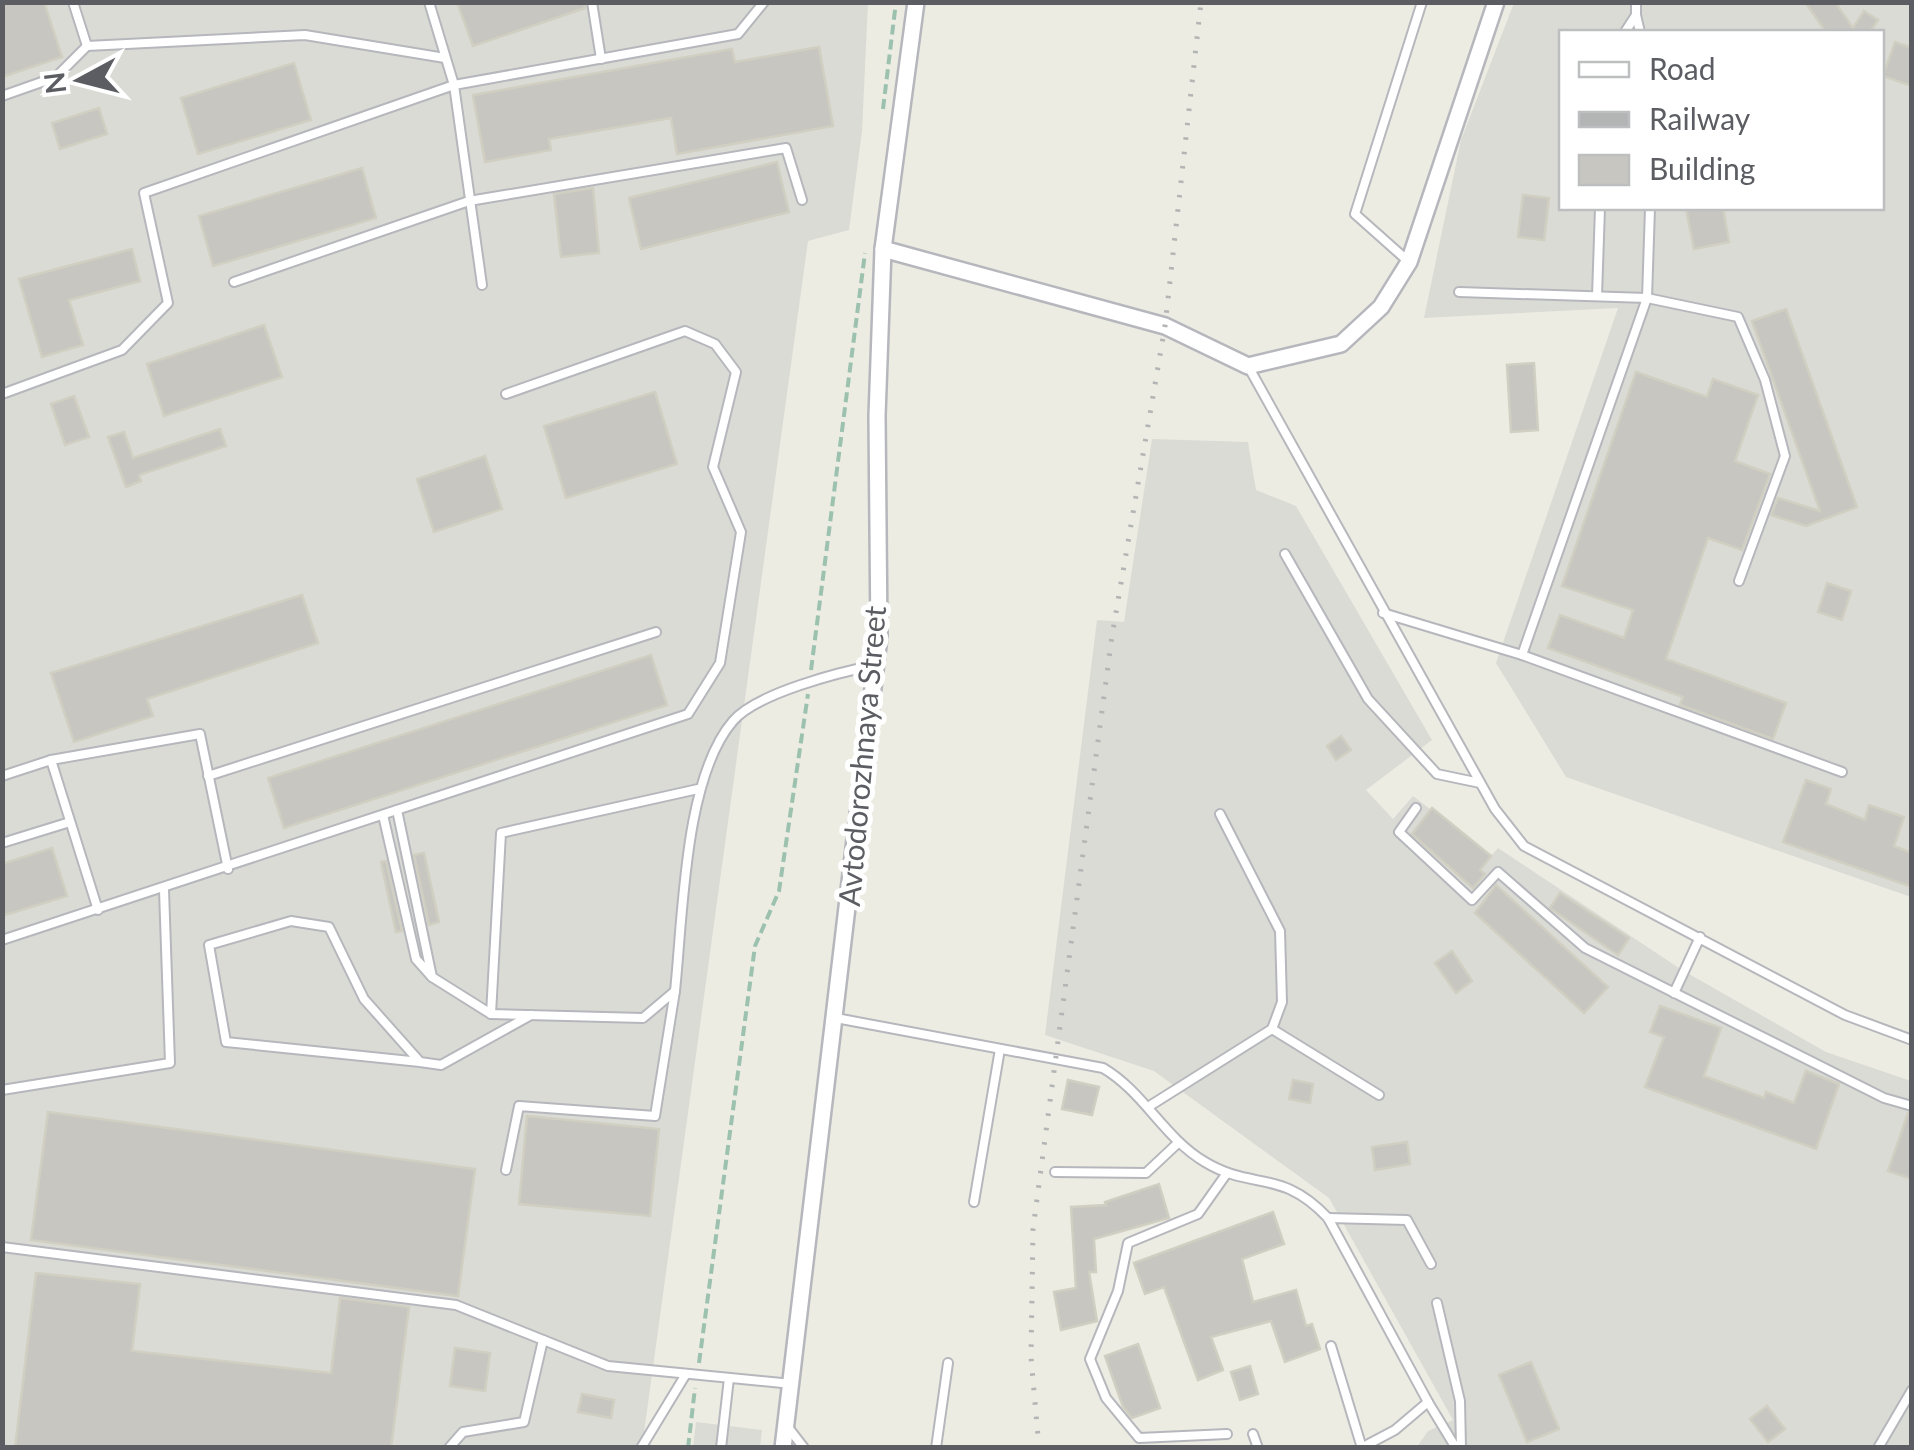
<svg xmlns="http://www.w3.org/2000/svg" width="1914" height="1450" font-family="Lato,sans-serif">
  <style>
    .industrial { fill: #dbdbd5; fill-rule: evenodd }
    .building { fill: #c8c6c0; stroke: #d0cfc2; stroke-width: 2.5 }
    .lines { fill: none; stroke-linecap: round; stroke-linejoin: round }
    .lane-casing { stroke: #b5b7bc; stroke-width: 12 }
    .street-casing { stroke: #b5b7bc; stroke-width: 20 }
    .path { stroke: #9cc2af; stroke-width: 4; stroke-dasharray: 10 5; stroke-linecap: butt }
    .lane { stroke: #fff; stroke-width: 8 }
    .street { stroke: #fff; stroke-width: 15 }
    .rail { stroke: #b3b4b4; stroke-width: 5; stroke-dasharray: 2.5 12; stroke-linecap: butt }
    .labels { text-anchor: middle; stroke-width: 10; stroke-linejoin: round; paint-order: stroke }
    .street-label { font-size: 30px; fill: #5b5d62; stroke: #fff }
  </style>
  <rect width="100%" height="100%" fill="#ecece3"/>
  <g class="industrial">
    <path d="M3,3H868L862,131L849,230L808,241L642,1447L3,1448Z"/>
    <path d="M1514,3H1911V897L1566,777L1496,663L1618,308L1424,318L1461,140ZM1562,32H1882V208H1562Z"/>
    <path d="M1152,439L1248,442L1256,490L1296,506L1432,740L1366,790L1393,819L1413,796L1491,856L1498,848L1682,970L1826,1052L1911,1081V1447H1417L1428,1431L1453,1420L1329,1198L1154,1071L1045,1035L1097,620L1124,622Z"/>
    <path d="M696,1422L762,1430L760,1447L693,1448Z"/>
  </g>
  <g class="building">
    <path d="M2,2H44L62,57L2,77Z"/>
    <path d="M457,2H585V8L473,46Z"/>
    <path d="M1805,2H1835L1853,28L1864,11L1878,20L1870,32H1826Z"/>
    <path d="M1895,42L1912,48V86L1883,76Z"/>
    <path d="M819,47L833,126L677,154L671,118L549,139L551,150L485,162L473,95L732,49L735,62Z"/>
    <path d="M294,63L311,120L198,154L181,98Z"/>
    <path d="M99,108L107,134L60,149L52,123Z"/>
    <path d="M777,162L789,212L641,249L629,198Z"/>
    <path d="M362,168L376,218L213,266L199,216Z"/>
    <path d="M593,188L599,253L561,257L554,194Z"/>
    <path d="M1523,195L1549,198L1544,240L1518,237Z"/>
    <path d="M1686,208H1723L1729,242L1694,249Z"/>
    <path d="M132,249L140,281L69,300L83,345L42,357L19,279Z"/>
    <path d="M1786,309L1857,507L1806,526L1771,515L1778,498L1820,511L1752,321Z"/>
    <path d="M264,325L282,377L164,416L147,364Z"/>
    <path d="M1534,363L1538,430L1511,432L1507,365Z"/>
    <path d="M1636,372L1707,397L1713,379L1758,395L1735,461L1770,474L1742,550L1708,538L1666,659L1786,703L1773,739L1680,705L1683,697L1548,648L1560,615L1624,638L1633,610L1562,586Z"/>
    <path d="M655,392L677,464L566,498L544,426Z"/>
    <path d="M74,396L89,437L65,445L51,404Z"/>
    <path d="M220,429L226,446L139,475L141,481L126,487L108,437L124,432L133,458Z"/>
    <path d="M485,456L502,509L434,532L417,479Z"/>
    <path d="M1827,583L1851,591L1842,620L1818,612Z"/>
    <path d="M302,595L318,643L147,699L153,716L74,742L51,673Z"/>
    <path d="M651,655L667,705L284,828L268,778Z"/>
    <path d="M1341,736L1351,750L1336,760L1327,746Z"/>
    <path d="M1806,780L1831,789L1826,804L1865,820L1869,805L1904,817L1894,846L1912,853V887L1783,842Z"/>
    <path d="M1432,808L1491,856L1480,870L1485,874L1473,888L1412,834Z"/>
    <path d="M52,848L67,896L2,916V864Z"/>
    <path d="M424,853L439,922L429,925L414,855Z"/>
    <path d="M386,861L402,931L396,932L381,862Z"/>
    <path d="M1496,885L1608,987L1584,1013L1475,913Z"/>
    <path d="M1560,893L1629,938L1618,955L1550,908Z"/>
    <path d="M1452,951L1472,981L1456,993L1435,963Z"/>
    <path d="M1660,1006L1721,1028L1704,1076L1764,1098L1766,1092L1794,1103L1806,1071L1839,1084L1816,1149L1645,1087L1664,1037L1650,1032Z"/>
    <path d="M1068,1080L1099,1087L1092,1115L1062,1109Z"/>
    <path d="M1293,1080L1313,1084L1310,1103L1289,1099Z"/>
    <path d="M48,1112L475,1169L458,1296L31,1240Z"/>
    <path d="M1908,1113H1912V1179L1888,1171Z"/>
    <path d="M527,1116L659,1129L650,1216L519,1204Z"/>
    <path d="M1407,1142L1410,1164L1375,1170L1372,1147Z"/>
    <path d="M1159,1184L1169,1218L1094,1239L1096,1272H1089L1097,1321L1061,1330L1054,1292L1076,1288L1071,1207L1106,1205L1105,1202Z"/>
    <path d="M1273,1212L1284,1244L1242,1259L1253,1302L1296,1290L1306,1326L1312,1324L1320,1349L1285,1362L1271,1321L1211,1337L1223,1370L1198,1380L1164,1287L1145,1294L1134,1263Z"/>
    <path d="M36,1273L140,1284L132,1351L331,1373L340,1298L409,1307L391,1448H15Z"/>
    <path d="M1138,1344L1160,1408L1132,1418L1123,1407L1105,1356Z"/>
    <path d="M455,1348L490,1353L485,1391L450,1386Z"/>
    <path d="M1531,1362L1559,1429L1527,1442L1499,1375Z"/>
    <path d="M1250,1366L1258,1394L1240,1400L1231,1372Z"/>
    <path d="M582,1394L614,1400L611,1418L578,1412Z"/>
    <path d="M1767,1406L1785,1429L1768,1442L1750,1419Z"/>
  </g>
  <g class="lines">
    <g class="lane-casing">
      <g id="lane">
        <path d="M73,2L87,46L305,35L445,58"/>
        <path d="M429,2L454,85L482,285"/>
        <path d="M592,2L601,59"/>
        <path d="M1636,15L1640,32"/>
        <path d="M1625,32L1636,15V2"/>
        <path d="M2,96L56,77L87,46"/>
        <path d="M1409,262L1355,214L1422,2"/>
        <path d="M234,282L469,201L786,148L802,200"/>
        <path d="M1459,292L1647,298L1738,317L1765,380L1785,456L1739,581"/>
        <path d="M1597,296L1600,208"/>
        <path d="M1248,366L1495,809L1524,846L1845,1015L1912,1040"/>
        <path d="M2,394L122,350L168,303L144,193L454,85L738,34L764,2"/>
        <path d="M1285,554L1368,699L1437,774L1480,783"/>
        <path d="M1383,613L1522,655L1842,772"/>
        <path d="M1522,655L1647,298L1650,208"/>
        <path d="M51,760L200,734L228,869"/>
        <path d="M2,776L51,760L98,910"/>
        <path d="M208,776L656,632"/>
        <path d="M1416,808L1399,832L1472,900L1498,872L1585,948L1884,1098L1912,1106"/>
        <path d="M383,815L416,959L432,977L397,810"/>
        <path d="M2,843L70,822"/>
        <path d="M2,940L688,714L720,663L741,532L713,467L736,372L715,344L685,331L506,394"/>
        <path d="M432,977L491,1014L643,1018L675,991C683,916 684,778 733,721C757,693 840,672 876,665"/>
        <path d="M1674,993L1700,937"/>
        <path d="M491,1014L501,833L698,789"/>
        <path d="M836,1018L1103,1068C1144,1092 1164,1138 1205,1162C1253,1191 1281,1168 1328,1218L1428,1402L1395,1430L1361,1448"/>
        <path d="M1272,1029L1379,1095"/>
        <path d="M420,1062L364,999L329,927L291,921L209,945L226,1042L420,1062L441,1065L531,1015"/>
        <path d="M2,1090L170,1063L164,890"/>
        <path d="M1148,1107L1272,1029L1282,1002L1280,931L1220,814"/>
        <path d="M506,1170L519,1106L655,1116L675,991"/>
        <path d="M1055,1172L1146,1173L1179,1142"/>
        <path d="M1227,1173L1198,1214L1128,1243L1118,1291L1090,1359L1106,1398L1139,1438L1227,1434"/>
        <path d="M974,1202L1000,1049"/>
        <path d="M1328,1218L1407,1220L1431,1264"/>
        <path d="M2,1247L456,1305L608,1366L792,1384"/>
        <path d="M1437,1303L1460,1401L1461,1448"/>
        <path d="M1331,1346L1362,1448"/>
        <path d="M1428,1402L1456,1448"/>
        <path d="M787,1426L804,1448"/>
        <path d="M1253,1434L1258,1448"/>
        <path d="M449,1448L463,1432L524,1422L543,1340"/>
        <path d="M641,1448L686,1374"/>
        <path d="M721,1448L729,1378"/>
        <path d="M936,1448L948,1363"/>
        <path d="M1878,1448L1912,1390"/>
      </g>
    </g>
    <g class="street-casing">
      <g id="street">
        <path d="M883,249L1165,326L1248,366L1341,344L1381,307L1409,262L1496,2"/>
        <path d="M783,1448L879,637L877,416L883,249L916,2"/>
      </g>
    </g>
    <g class="path">
      <path d="M883,109L896,2"/>
      <path d="M811,670L865,253"/>
      <path d="M699,1363L755,946L779,891L808,694"/>
      <path d="M688,1448L695,1388"/>
    </g>
    <use href="#lane" class="lane"/>
    <use href="#street" class="street"/>
    <path class="rail" d="M1039,1448L1031,1357L1033,1229L1112,636L1165,326L1201,2"/>
  </g>
  <g class="labels">
    <g class="street-label">
      <text transform="translate(863 756) rotate(-85)" y="10">Avtodorozhnaya Street</text>
    </g>
  </g>
  <rect width="1914" height="1450" fill="none" stroke="#5b5d62" stroke-width="10"/>
  <rect x="1559" y="30" width="325" height="180" fill="#ffffff" stroke="#bdbec0" stroke-width="2.5"/>
  <rect x="1579" y="62" width="50" height="15" fill="#ffffff" stroke="#bdbec0" stroke-width="2.5"/>
  <text x="1649" y="80" font-size="30" fill="#5b5d62">Road</text>
  <rect x="1579" y="112" width="50" height="15" fill="#b3b4b4" stroke="#bdbec0" stroke-width="2.5"/>
  <text x="1649" y="130" font-size="30" fill="#5b5d62">Railway</text>
  <rect x="1579" y="155" width="50" height="30" fill="#c8c6c0" stroke="#bdbec0" stroke-width="2.5"/>
  <text x="1649" y="180" font-size="30" fill="#5b5d62">Building</text>
  <g transform="translate(80 80) rotate(263)" stroke="#ffffff" stroke-width="8" paint-order="stroke">
  <path d="M0-8L18 38L0 25L-18 38Z" fill="#5b5d62"/>
  <text y="-15" font-size="28" font-weight="bold" text-anchor="middle" fill="#5b5d62">N</text>
  </g>
</svg>
